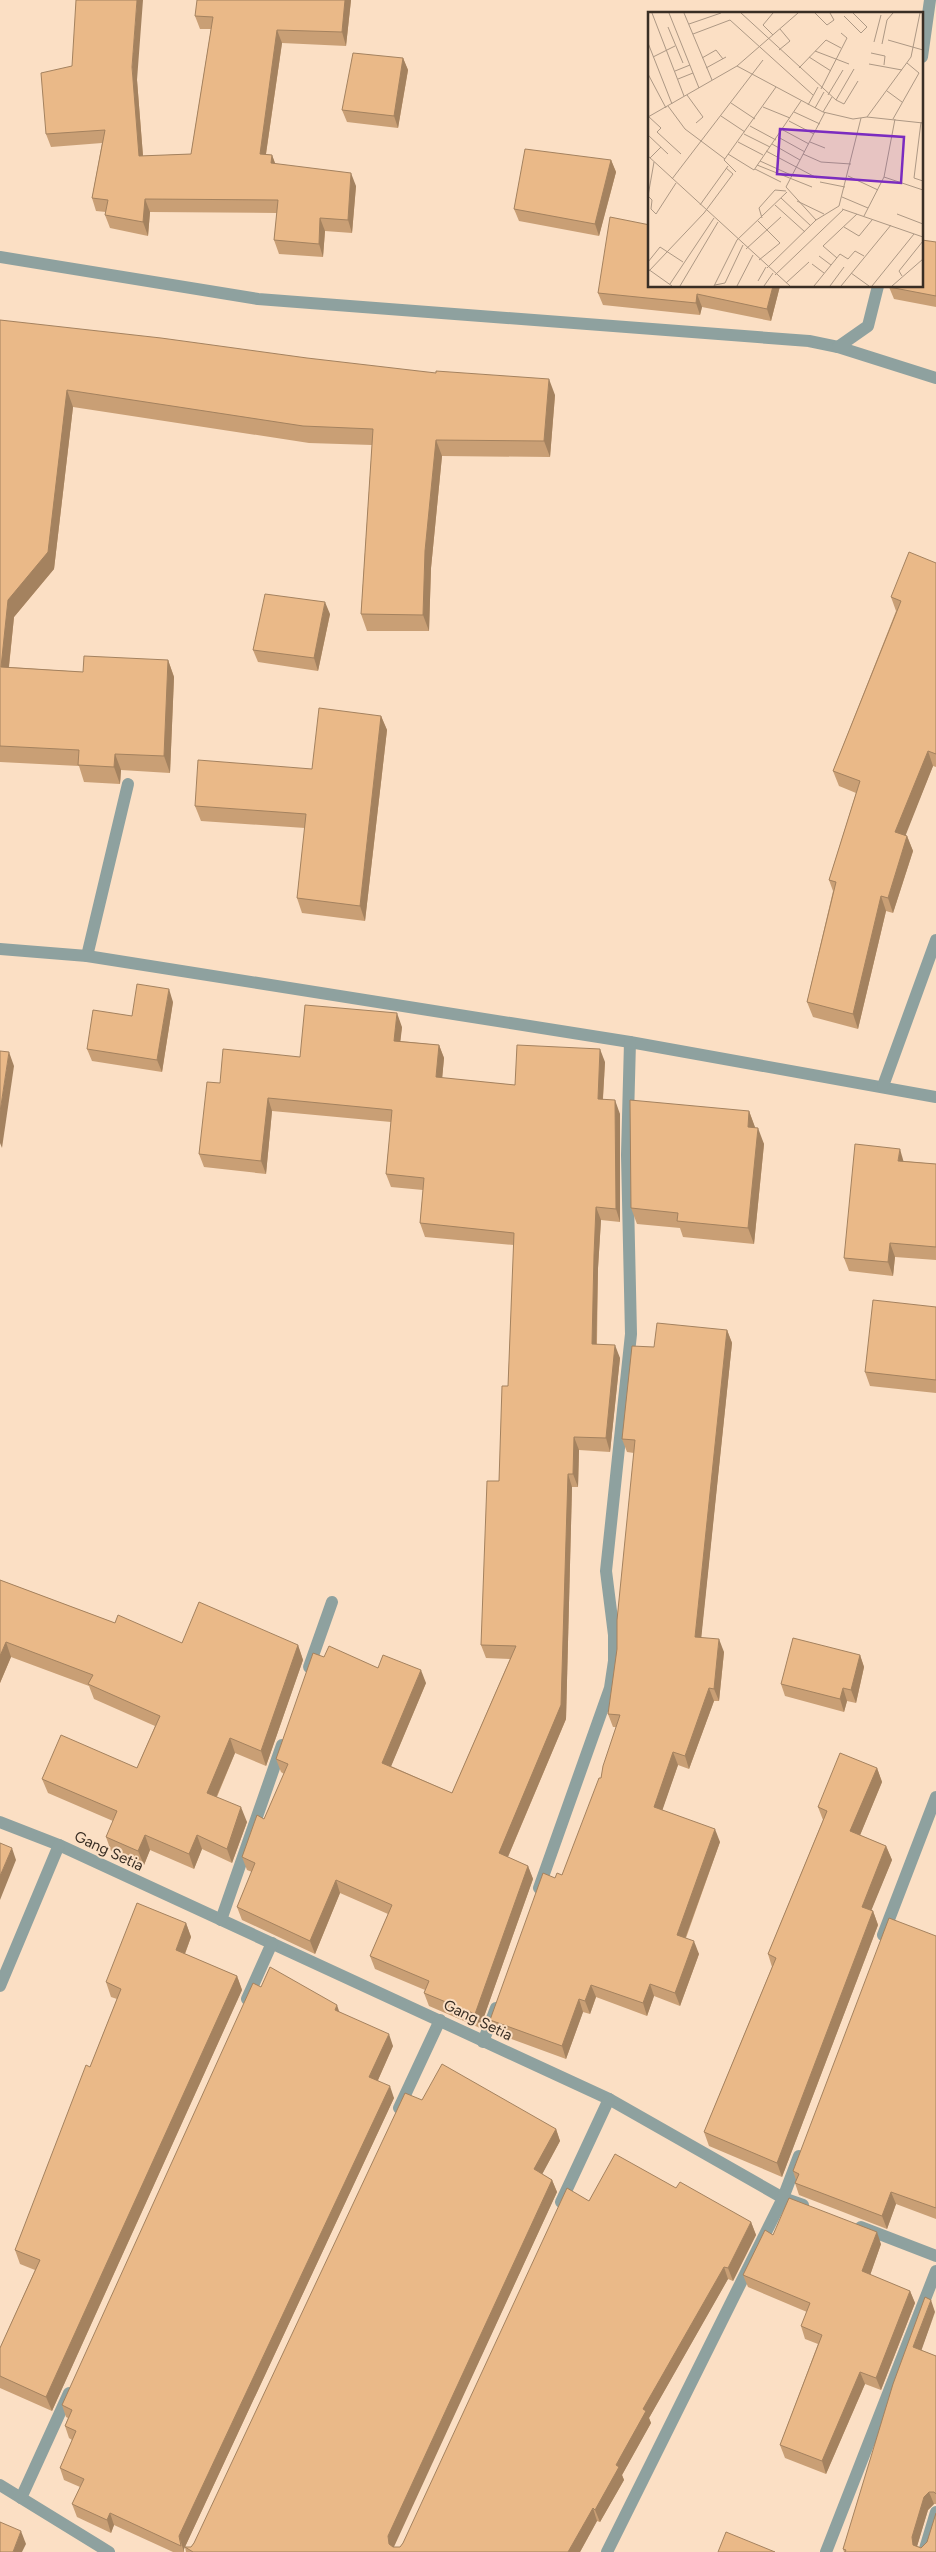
<svg xmlns="http://www.w3.org/2000/svg" width="936" height="2552" font-family="Figtree,sans-serif">
  <style>
    .lines { fill: none; stroke-linecap: round; stroke-linejoin: round }
    .lane { stroke: #8ea19f; stroke-width: 12 }
    .street { stroke: #8ea19f; stroke-width: 12 }
    .wall { fill: #c99f75 }
    .shaded-wall { fill: #a4825f }
    .building { fill: #eab988; stroke: #a4825f }
    .labels { text-anchor: middle; stroke-width: 4; stroke-linejoin: round; paint-order: stroke }
    .street-label { font-size: 15px; fill: #392e24; stroke: #fbdfc4 }
    .inset-road { fill: none; stroke: #ad9884; stroke-width: 1 }
    .view { fill: #7b2cbf; fill-opacity: 0.15; stroke: #7b2cbf; stroke-width: 2.5 }
    .inset-edge { fill: none; stroke: #392e24; stroke-width: 2.5 }
  </style>
  <rect width="100%" height="100%" fill="#fbdfc4"/>
  <g class="lines">
    <path class="lane" d="M87,956L128,784"/>
    <g class="street">
      <path d="M922,57L930,0"/>
      <path d="M0,257L258,299L809,341L838,347"/>
      <path d="M878,286L868,326L838,347L936,378"/>
      <path d="M0,949L87,956L630,1042L936,1097"/>
      <path d="M883,1086L936,940"/>
      <path d="M309,1667L332,1602"/>
      <path d="M0,1822L59,1845L609,2099L783,2198L803,2205"/>
      <path d="M539,1888L610,1688L614,1661V1635L606,1571L631,1334L627,1155L630,1042"/>
      <path d="M221,1920L282,1745"/>
      <path d="M883,1935L936,1797"/>
      <path d="M0,1986L59,1845"/>
      <path d="M247,1999L272,1943"/>
      <path d="M483,2042L496,2008"/>
      <path d="M399,2108L440,2020"/>
      <path d="M561,2202L609,2099"/>
      <path d="M861,2227L936,2256"/>
      <path d="M0,2485L109,2552"/>
      <path d="M21,2498L69,2393"/>
      <path d="M607,2552L783,2198L799,2156"/>
      <path d="M826,2552L936,2271"/>
      <path d="M924,2552L936,2512"/>
    </g>
  </g>
  <g class="wall">
    <path d="M351,0L346,46L282,43L266,154L272,155L275,164L356,186L352,233L325,231L323,257L279,254L274,240L277,213L150,212L148,236L110,228L105,215L106,212L96,211L92,198L102,143L51,147L46,134L72,66L137,80L143,156L191,154L211,29H200L195,16Z"/>
    <path d="M403,58L408,70L398,128L347,122L342,110Z"/>
    <path d="M611,160L616,172L599,236L519,221L514,209Z"/>
    <path d="M936,242V307L894,299L889,287Z"/>
    <path d="M650,286H780L771,321L702,307L700,315L603,305L598,293Z"/>
    <path d="M0,320L555,395L550,457L442,456L431,568L429,631H367L361,614L372,445L309,443L73,407L54,569L14,617L9,667L83,672L168,660L174,677L170,773L121,770L120,784L84,782L79,766L0,762Z"/>
    <path d="M936,563V767L933,766L905,835L907,836L913,851L893,913L886,911L858,1029L813,1017L807,1002L833,891L829,880L856,793L839,786L833,771L896,611L891,597Z"/>
    <path d="M330,614L318,671L258,662L253,650Z"/>
    <path d="M381,716L387,730L365,921L302,913L297,898L305,828L201,821L195,806L312,769Z"/>
    <path d="M173,1002L162,1072L92,1061L87,1049L132,1016Z"/>
    <path d="M402,1027L400,1041L439,1045L444,1058L442,1078L515,1085L605,1062L603,1099L620,1114V1222L601,1220L598,1268L597,1344L620,1358L610,1452L579,1450L578,1487H572L566,1719L508,1857L528,1866L533,1879L480,2028L429,2006L424,1993L425,1990L375,1969L370,1956L388,1914L340,1893L315,1954L242,1920L237,1907L252,1872L247,1870L242,1857L264,1819L284,1774L281,1772L276,1759L324,1657L378,1668L426,1683L391,1766L452,1793L510,1659L486,1658L481,1645L499,1481L508,1386L514,1245L425,1237L420,1223L423,1190L391,1187L386,1174L391,1122L272,1111L266,1174L204,1167L199,1154L220,1083L300,1057Z"/>
    <path d="M749,1111L755,1128L764,1144L754,1244L683,1237L680,1228L637,1224L631,1208Z"/>
    <path d="M904,1161L936,1164V1260L895,1257L893,1276L849,1271L844,1258Z"/>
    <path d="M936,1307V1393L870,1386L865,1372Z"/>
    <path d="M727,1330L732,1343L701,1637L724,1652L719,1701H714L689,1769L678,1765L662,1810L720,1842L686,1938L699,1954L680,2006L654,1996L647,2016L596,1997L590,2014L583,2012L566,2059L495,2033L490,2020L555,1878L562,1875L601,1778L616,1727H613L608,1714L617,1649L634,1453L627,1452L622,1439L654,1347Z"/>
    <path d="M0,1580L115,1623L182,1643L298,1645L303,1660L266,1766L235,1753L217,1797L247,1822L232,1863L202,1849L194,1869L150,1850L144,1865L111,1851L106,1837L113,1821L48,1793L42,1779L137,1768L155,1726L94,1699L89,1686L11,1657L0,1683Z"/>
    <path d="M860,1655L864,1667L856,1703L847,1701L844,1712L785,1696L781,1684Z"/>
    <path d="M877,1768L882,1782L860,1835L886,1846L892,1860L871,1910L873,1911L878,1925L782,2177L709,2146L704,2132L772,1967L768,1954L823,1820L818,1807Z"/>
    <path d="M186,1923L191,1937L185,1954L237,1976L242,1990L52,2411L0,2388V2348L35,2270L20,2264L15,2250L90,2067L117,1999L111,1997L106,1982Z"/>
    <path d="M936,1936V2219L896,2204L887,2229L799,2195L795,2183L796,2180L793,2171Z"/>
    <path d="M261,1987L340,2012L393,2046L378,2080L394,2098L184,2549V2552H173L114,2525L111,2533L77,2517L72,2504L80,2487L64,2480L60,2468L72,2440L69,2438L65,2426L68,2418L66,2417L62,2405Z"/>
    <path d="M422,2100L556,2129L560,2141L542,2174L552,2180L557,2192L393,2547H400L403,2543L589,2201L676,2188L751,2222L756,2235L733,2281L728,2279L649,2418L651,2423L622,2475L624,2480L600,2522L597,2521L580,2552H186L185,2547H191L194,2543Z"/>
    <path d="M773,2235L881,2244L870,2275L910,2291L915,2303L881,2390L865,2384L826,2474L785,2458L780,2445L818,2344L805,2339L801,2326L807,2312L748,2287L743,2275Z"/>
    <path d="M935,2312L921,2350L936,2356V2504H934L928,2510L917,2546L936,2552H844L843,2549Z"/>
  </g>
  <g class="shaded-wall">
    <path d="M137,0H143L137,80L144,169L139,156L132,67Z"/>
    <path d="M345,0H351L346,46L342,32Z"/>
    <path d="M277,30L282,43L264,167L260,154Z"/>
    <path d="M403,58L408,70L398,128L394,116Z"/>
    <path d="M272,155L277,168L271,163Z"/>
    <path d="M611,160L616,172L599,236L595,224Z"/>
    <path d="M351,173L356,186L352,233L348,220Z"/>
    <path d="M145,199L150,212L148,236L143,222Z"/>
    <path d="M320,218L325,231L323,257L319,244Z"/>
    <path d="M773,286H780L771,321L767,309Z"/>
    <path d="M697,294L702,307L700,315L696,303Z"/>
    <path d="M549,379L555,395L550,457L544,441Z"/>
    <path d="M67,390L73,407L54,569L14,617L7,684L1,667L8,600Z"/>
    <path d="M436,440L442,456L431,568L429,631L423,615L425,551Z"/>
    <path d="M325,602L330,614L318,671L314,658Z"/>
    <path d="M168,660L174,677L170,773L164,756Z"/>
    <path d="M381,716L387,730L365,921L360,906Z"/>
    <path d="M928,751L933,766L901,847L895,832Z"/>
    <path d="M115,754L121,770L120,784L114,767Z"/>
    <path d="M907,836L913,851L893,913L888,898Z"/>
    <path d="M881,896L886,911L858,1029L853,1014Z"/>
    <path d="M169,989L173,1002L162,1072L157,1060Z"/>
    <path d="M397,1013L402,1027L399,1054L394,1041Z"/>
    <path d="M439,1045L444,1058L441,1091L436,1077Z"/>
    <path d="M600,1049L605,1062L602,1112L598,1099Z"/>
    <path d="M9,1052L14,1066L2,1148L0,1143V1112Z"/>
    <path d="M268,1098L272,1111L266,1174L261,1161Z"/>
    <path d="M615,1100L620,1114V1222L616,1209Z"/>
    <path d="M749,1111L755,1127L754,1143L748,1127Z"/>
    <path d="M758,1128L764,1144L754,1244L748,1228Z"/>
    <path d="M900,1149L904,1163L898,1161Z"/>
    <path d="M596,1207L601,1220L598,1268L596,1357L592,1344L594,1255Z"/>
    <path d="M890,1243L895,1257L893,1276L888,1262Z"/>
    <path d="M727,1330L732,1343L700,1650L695,1637Z"/>
    <path d="M615,1345L620,1358L610,1452L606,1438Z"/>
    <path d="M574,1437L579,1450L578,1487L573,1474Z"/>
    <path d="M568,1474L572,1487L566,1719L504,1866L499,1853Z"/>
    <path d="M719,1639L724,1652L719,1701L714,1689Z"/>
    <path d="M6,1642L11,1657L0,1683V1656Z"/>
    <path d="M298,1645L303,1660L266,1766L261,1751Z"/>
    <path d="M860,1655L864,1667L856,1703L851,1690Z"/>
    <path d="M421,1670L426,1683L387,1776L382,1763Z"/>
    <path d="M709,1688L714,1701L689,1769L685,1756Z"/>
    <path d="M843,1688L847,1701L844,1712L840,1699Z"/>
    <path d="M230,1738L235,1753L212,1807L207,1793Z"/>
    <path d="M673,1752L678,1765L659,1820L654,1807Z"/>
    <path d="M877,1768L882,1782L856,1845L850,1831Z"/>
    <path d="M241,1807L247,1822L232,1863L227,1849Z"/>
    <path d="M715,1829L720,1842L682,1947L677,1935Z"/>
    <path d="M145,1835L150,1850L144,1865L138,1851Z"/>
    <path d="M197,1835L202,1849L194,1869L189,1854Z"/>
    <path d="M886,1846L892,1860L867,1921L862,1907Z"/>
    <path d="M12,1848L16,1860L0,1900V1876Z"/>
    <path d="M528,1866L533,1879L480,2028L475,2014Z"/>
    <path d="M336,1880L340,1893L315,1954L310,1941Z"/>
    <path d="M873,1911L878,1925L782,2177L777,2163Z"/>
    <path d="M186,1923L191,1937L181,1964L176,1950Z"/>
    <path d="M694,1941L699,1954L680,2006L675,1993Z"/>
    <path d="M237,1976L242,1990L52,2411L46,2397Z"/>
    <path d="M650,1984L654,1996L647,2016L643,2003Z"/>
    <path d="M591,1985L596,1997L590,2014L585,2001Z"/>
    <path d="M579,1999L583,2012L566,2059L562,2046Z"/>
    <path d="M337,2005L341,2017L335,2010Z"/>
    <path d="M389,2034L393,2046L374,2089L369,2077Z"/>
    <path d="M390,2086L394,2098L184,2549V2552L179,2536Z"/>
    <path d="M556,2129L560,2141L538,2182L534,2169Z"/>
    <path d="M552,2180L557,2192L393,2549L389,2544L388,2536Z"/>
    <path d="M891,2192L896,2204L887,2229L882,2216Z"/>
    <path d="M751,2222L756,2235L733,2281L728,2268Z"/>
    <path d="M877,2232L881,2244L867,2284L862,2271Z"/>
    <path d="M724,2267L728,2279L649,2418L651,2423L622,2475L624,2480L600,2522L595,2510L643,2409Z"/>
    <path d="M910,2291L915,2303L881,2390L876,2378Z"/>
    <path d="M931,2300L935,2312L918,2360L913,2347Z"/>
    <path d="M860,2372L865,2384L826,2474L822,2461Z"/>
    <path d="M929,2492L934,2504L928,2510L916,2550L913,2545L912,2537L924,2497Z"/>
    <path d="M593,2508L597,2521L580,2552H568Z"/>
    <path d="M110,2513L114,2525L111,2533L107,2520Z"/>
    <path d="M21,2531L26,2544L22,2552H13Z"/>
  </g>
  <g class="building">
    <path d="M76,0H137L132,67L139,156L191,154L213,17L195,16L197,0H345L342,32L277,30L260,154L272,155L271,163L351,173L348,220L320,218L319,244L274,240L278,200L145,199L143,222L105,215L108,200L92,198L105,130L46,134L41,73L72,66Z"/>
    <path d="M353,53L403,58L394,116L342,110Z"/>
    <path d="M525,149L611,160L595,224L514,209Z"/>
    <path d="M610,217L650,225V286H773L767,309L697,294L696,303L598,293Z"/>
    <path d="M922,240L936,242V296L889,287L922,286Z"/>
    <path d="M0,320L161,338L307,358L436,373V371L549,379L544,441L436,440L425,551L423,615L361,614L373,429L303,426L67,390L48,552L8,600L1,667L83,672L84,656L168,660L164,756L115,754L114,767L78,765L79,750L0,746Z"/>
    <path d="M909,552L936,563V754L928,751L895,832L907,836L888,898L881,896L853,1014L807,1002L836,882L829,880L860,781L833,771L901,601L891,597Z"/>
    <path d="M265,594L325,602L314,658L253,650Z"/>
    <path d="M319,708L381,716L360,906L297,898L306,814L195,806L198,760L312,769Z"/>
    <path d="M137,984L169,989L157,1060L87,1049L93,1010L132,1016Z"/>
    <path d="M305,1005L397,1013L394,1041L439,1045L436,1077L515,1085L517,1045L600,1049L598,1099L615,1100L616,1209L596,1207L594,1255L592,1344L615,1345L606,1438L574,1437L573,1474H568L561,1705L499,1853L528,1866L475,2014L424,1993L429,1981L370,1956L392,1905L336,1880L310,1941L237,1907L255,1863L242,1857L257,1815L264,1819L288,1764L276,1759L313,1653L324,1657L329,1646L378,1668L383,1655L421,1670L382,1763L452,1793L516,1646L481,1645L487,1481H499L502,1386H508L514,1233L420,1223L424,1178L386,1174L392,1110L268,1098L261,1161L199,1154L207,1082L220,1083L223,1049L300,1057Z"/>
    <path d="M0,1051L9,1052L0,1112Z"/>
    <path d="M630,1100L749,1111L748,1127L758,1128L748,1228L677,1221L678,1213L631,1208Z"/>
    <path d="M855,1144L900,1149L898,1161L936,1164V1247L890,1243L888,1262L844,1258Z"/>
    <path d="M873,1300L936,1307V1380L865,1372Z"/>
    <path d="M657,1323L727,1330L695,1637L719,1639L714,1689L709,1688L685,1756L673,1752L654,1807L715,1829L677,1935L694,1941L675,1993L650,1984L643,2003L591,1985L585,2001L579,1999L562,2046L490,2020L543,1873L555,1878L557,1873L562,1875L599,1778H601L603,1766L620,1715L608,1714L617,1649V1620L635,1440L622,1439L632,1346L654,1347Z"/>
    <path d="M0,1580L115,1623L118,1615L182,1643L199,1602L298,1645L261,1751L230,1738L207,1793L241,1807L227,1849L197,1835L189,1854L145,1835L138,1851L106,1837L117,1811L42,1779L61,1735L137,1768L160,1716L88,1684L93,1675L6,1642L0,1656Z"/>
    <path d="M793,1638L860,1655L851,1690L843,1688L840,1699L781,1684Z"/>
    <path d="M840,1753L877,1768L850,1831L886,1846L862,1907L873,1911L777,2163L704,2132L776,1958L768,1954L827,1811L818,1807Z"/>
    <path d="M0,1843L12,1848L0,1876Z"/>
    <path d="M137,1903L186,1923L176,1950L237,1976L46,2397L0,2376V2348L40,2260L15,2250L86,2065L90,2067L121,1989L106,1982Z"/>
    <path d="M889,1918L936,1936V2208L891,2192L882,2216L795,2183L799,2174L793,2171Z"/>
    <path d="M270,1967L337,2005L335,2010L389,2034L369,2077L390,2086L179,2536L181,2546L110,2513L107,2520L72,2504L84,2479L60,2468L76,2431L65,2426L72,2410L62,2405L253,1983L261,1987Z"/>
    <path d="M442,2064L556,2129L534,2169L552,2180L388,2536L389,2544L393,2547H400L403,2543L567,2188L589,2201L615,2154L676,2188L680,2182L751,2222L728,2268L724,2267L643,2409L646,2411L616,2465L619,2467L595,2510L593,2508L568,2552H193L185,2547H191L194,2543L405,2093L422,2100Z"/>
    <path d="M789,2198L877,2232L862,2271L910,2291L876,2378L860,2372L822,2461L780,2445L822,2335L801,2326L810,2303L743,2275L765,2230L773,2235Z"/>
    <path d="M925,2297L931,2300L913,2347L936,2356V2494L934,2492H929L924,2497L912,2537L913,2545L921,2548L927,2542L936,2513V2552H845L846,2550L843,2549L893,2384Z"/>
    <path d="M0,2522L21,2531L13,2552H0Z"/>
    <path d="M726,2532L775,2552H718Z"/>
  </g>
  <g class="labels">
    <g class="street-label">
      <text transform="translate(109 1851) rotate(25)" y="5">Gang Setia</text>
      <text transform="translate(478 2020) rotate(26)" y="5">Gang Setia</text>
    </g>
  </g>
  <g transform="translate(648 12)">
    <rect width="275" height="275" fill="#fbdfc4"/>
    <path class="inset-road" d="M4,1L36,84M21,1L51,76M36,1L64,68M93,1L188,88L196,92L210,69M167,1L179,13L186,8L182,1M196,4L213,21L219,15L205,1M41,12L73,1M20,15L35,51M45,22L82,8L165,83M125,23L115,13L125,1M240,28L275,38M226,30L233,3M0,31L24,92M234,32L239,8L245,1M131,38L142,29L132,17M167,39L201,52M223,41L237,44L236,53M5,45L27,34M161,45L183,59M54,46L68,38L75,47M221,52L254,58M89,54L175,100L205,107L219,105L275,111M58,56L78,45M151,56L178,28L193,36M27,59L42,53M0,62L18,96M30,67L45,61M173,77L199,26L193,21M239,79L254,90M39,83L55,105L48,111M180,83L195,58M188,88L206,57M83,91L107,107M160,93L170,75M20,94L37,117L77,147M115,95L142,106M167,96L176,80M146,100L172,112M175,100L184,85M0,104L13,116L9,120L33,142M73,104L97,120M0,105L89,54L150,1M219,105L263,45L272,1M245,107L271,61L259,51M141,109L166,122M273,110L266,166L275,169M102,114L128,128M135,118L161,132M96,122L122,135M0,123L20,142M130,125L157,140M90,130L115,143M162,130L177,136M124,132L152,148M118,139L169,166M80,142L106,158L153,89M155,142L173,150L203,152M0,144L142,274M2,146L13,135M112,149L143,163M109,153L164,175M107,157L133,170M88,160L76,148L128,75M200,164L230,178M236,165L247,107M24,167L115,48M172,170L197,175M0,184L4,188L3,197L8,202L28,171M0,184L6,150M194,185L220,196M133,186L163,214M149,189L176,202M52,193L80,154M127,193L157,220M194,197L275,225M249,202L275,212M216,204L236,165L275,178M114,206L111,196L127,178L138,179M168,208L138,175L177,100M110,209L132,231L111,248M196,215L211,224L224,208M98,237L133,205M171,244L183,253M189,246L175,234L209,202M0,250L12,235L35,250M164,252L176,261M119,256L168,208L191,194L213,106M0,257L24,274M1,259L56,201L85,162L78,156M203,261L221,274M127,263L196,197M254,264L251,259L275,229M110,269L118,255M138,271L161,250M22,272L66,206M67,273L77,271L95,233M32,274L70,210M66,274L89,228L139,180M89,274L105,243M116,274L125,261M166,274L192,242L200,247L207,239L216,244M182,274L196,255M193,274L243,213M224,274L266,222M244,274L275,247"/>
    <path class="view" d="M132,117L256,125L253,171L129,162Z"/>
    <rect width="275" height="275" class="inset-edge"/>
  </g>
</svg>
